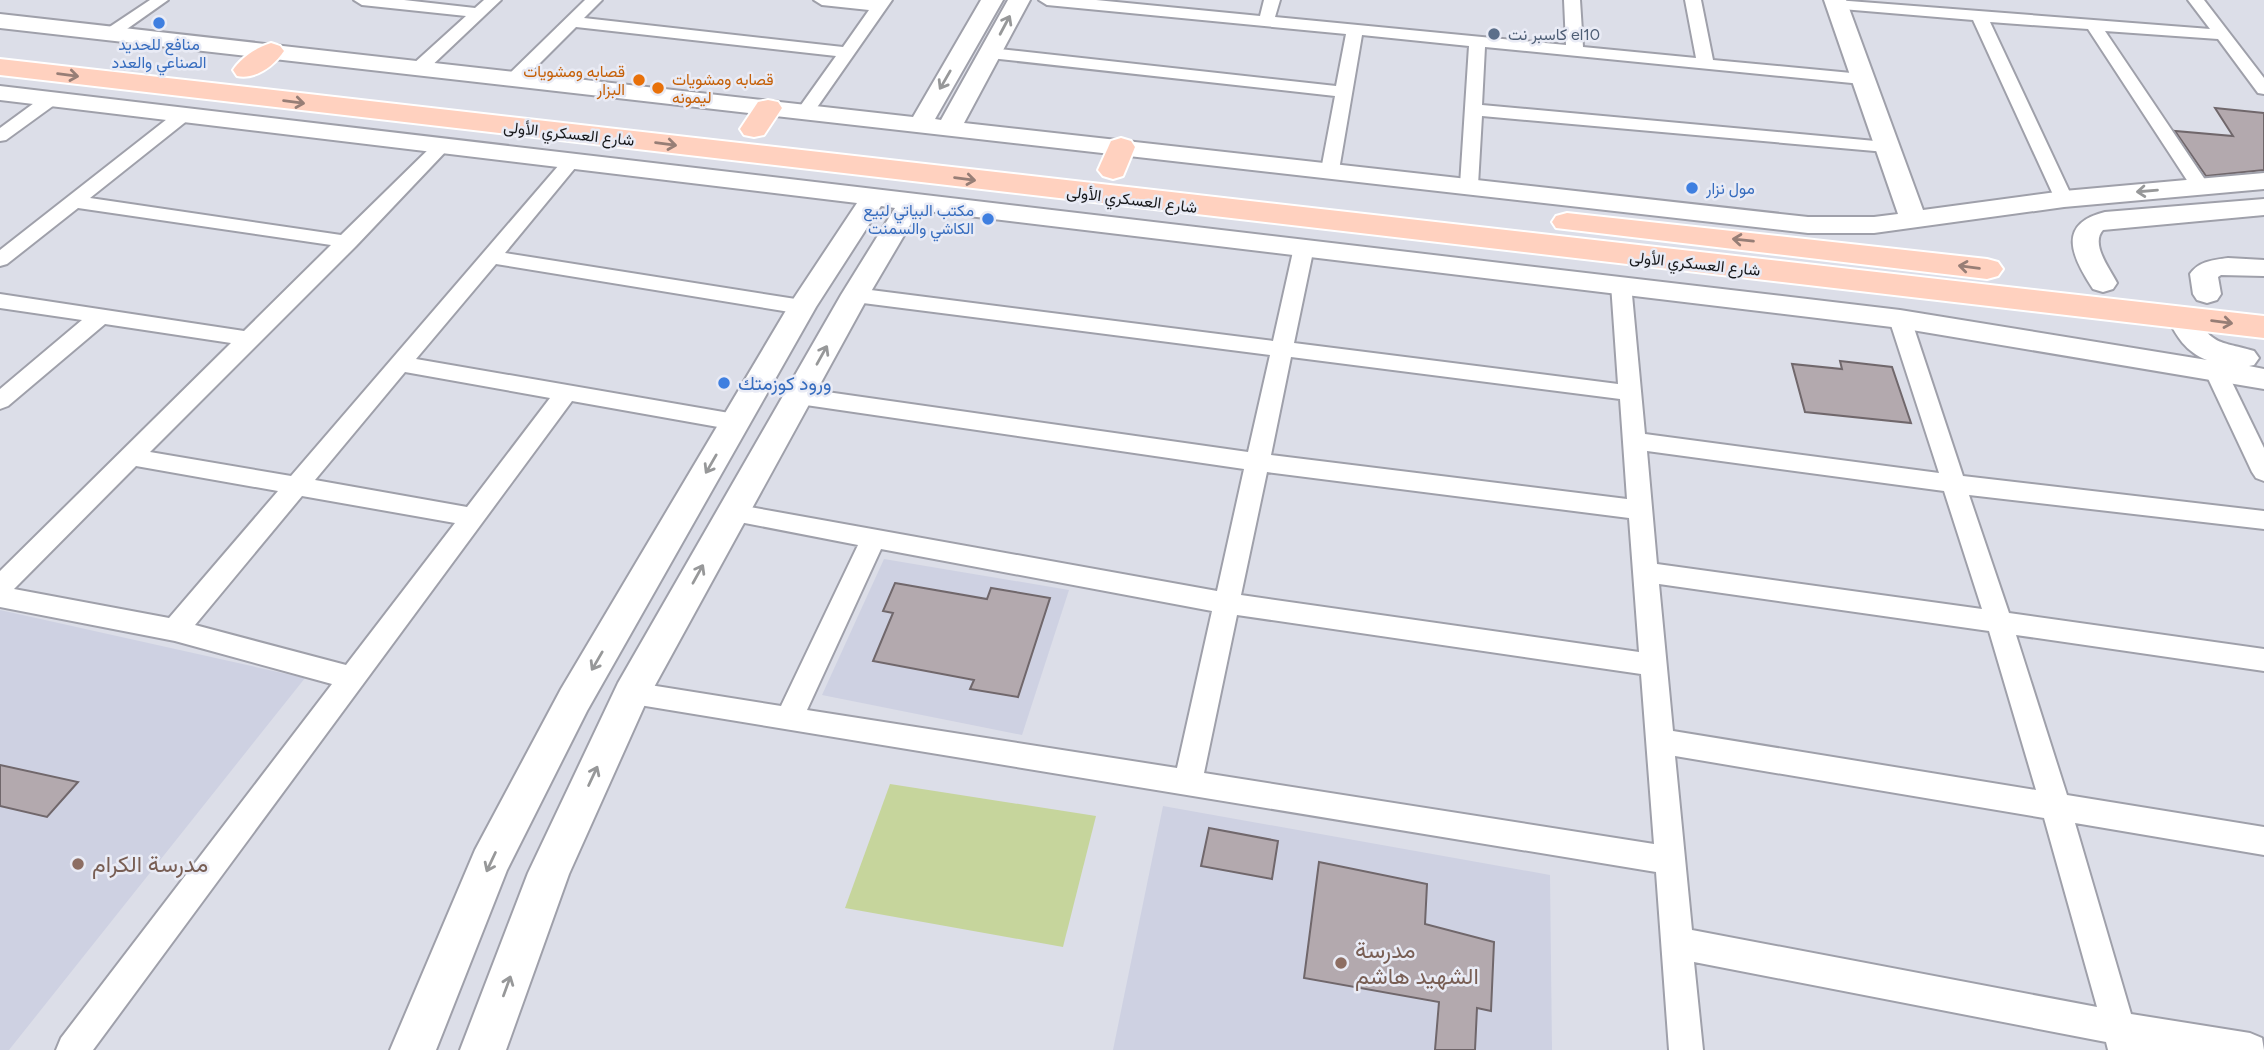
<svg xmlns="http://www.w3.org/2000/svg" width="2264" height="1050" font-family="Figtree,Vazirmatn,sans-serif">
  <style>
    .built { fill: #ced1e2 }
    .green { fill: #c6d59c }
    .building { fill: #b3a9ae; stroke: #70676b; stroke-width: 2 }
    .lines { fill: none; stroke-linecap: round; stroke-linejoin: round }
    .street-casing { stroke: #9fa0aa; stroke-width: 4 }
    .secondary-casing { stroke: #9fa0aa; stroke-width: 4 }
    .primary-casing { stroke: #fff; stroke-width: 4 }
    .street { fill: #fff; fill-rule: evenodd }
    .secondary { fill: #fff; fill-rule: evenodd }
    .primary { fill: #ffd1bf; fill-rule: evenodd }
    .oneway { stroke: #979899 }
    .oneway2 { stroke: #977e76 }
    .shop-dot { fill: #3f7fe0; stroke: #e9ebf5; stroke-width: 2.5 }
    .service-dot { fill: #5c6f8a; stroke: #e9ebf5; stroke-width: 2.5 }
    .food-dot { fill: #e8710a; stroke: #e9ebf5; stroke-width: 2.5 }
    .education-dot { fill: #8d6e63; stroke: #e9ebf5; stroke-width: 2.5 }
    .labels { text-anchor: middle; stroke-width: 5; stroke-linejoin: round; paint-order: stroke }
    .far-service-label { font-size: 16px; fill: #4e5e75; stroke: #e9ebf5; text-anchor: start }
    .far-shop-label { font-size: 16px; fill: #366cbe; stroke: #e9ebf5 }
    .far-food-label { font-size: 16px; fill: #c56008; stroke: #e9ebf5; text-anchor: end }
    .far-street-label { font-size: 16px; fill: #18191c; stroke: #e9ebf5 }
    .shop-label { font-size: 19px; fill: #366cbe; stroke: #e9ebf5; text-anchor: start }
    .near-education-label { font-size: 23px; fill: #785e54; stroke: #e9ebf5; text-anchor: start }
  </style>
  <rect width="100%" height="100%" fill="#dcdee8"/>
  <g class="built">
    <path d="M884,559L1069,590L1022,735L822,695Z"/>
    <path d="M0,610L305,678L9,1050H0Z"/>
    <path d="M1163,806L1550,875L1552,1050H1113Z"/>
  </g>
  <path class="green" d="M890,784L1096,816L1063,947L845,908Z"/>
  <g class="building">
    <path d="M2215,108L2264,113V170L2206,176L2175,131L2233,136Z"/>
    <path d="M1840,361L1892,367L1911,423L1805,412L1792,364L1842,369Z"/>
    <path d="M895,583L987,599L991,588L1050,598L1018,697L970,689L974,680L873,661L893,613L883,611Z"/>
    <path d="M0,765L78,782L47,817L0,806Z"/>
    <path d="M1209,828L1278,841L1272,879L1201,866Z"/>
    <path d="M1319,862L1427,884L1425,924L1494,942L1491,1011L1477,1008L1475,1050H1435L1439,1002L1304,978Z"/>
  </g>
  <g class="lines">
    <g class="street-casing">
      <g id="street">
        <path d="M150,0H168L117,36H105L103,33L105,30Z"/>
        <path d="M354,0H404L475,8L484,0H501L425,72H413L411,68L413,64L466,16L362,5Z"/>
        <path d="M585,0H602L584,18L843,47L869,10L822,5L814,0H892L811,116L805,117L796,112L836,56L576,27L520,83H508L506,79L508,75Z"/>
        <path d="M1039,0H1096L1260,16L1264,0H1280L1275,17L1566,45L1564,0H1580L1583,47L1696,58L1685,0H1701L1713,60L1862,74L1870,79L1862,84L1485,47L1482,105L1886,142L1895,147L1886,152L1482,116L1478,185L1469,191L1460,185L1469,46L1362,35L1339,170L1330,176L1321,170L1335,96L990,58L982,53L990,48L1336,86L1346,34L1047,5Z"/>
        <path d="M1836,0L2210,29L2188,0H2204L2264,78V94L2258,93L2218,39L2105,31L2210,187L2208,191H2194L2088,29L1990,22L2073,199L2064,205L2055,199L1973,20L1830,8L1828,5Z"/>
        <path d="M51,94L57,95L60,99L57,103L6,140L0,141V128L45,95Z"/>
        <path d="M182,111L188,112L191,116L188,120L90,198L341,235L435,143L441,142L450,147L356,246L150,452L291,476L565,158L571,156L580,162L505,253L802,300L809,302L812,307L809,312L802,314L496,264L416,359L735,414L743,416L746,422L743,428L735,430L572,401L93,1050H56L61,1038L332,684L175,641L0,607V571L231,343L105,324L8,406L0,409V389L82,320L0,308V294L244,331L331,245L78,208L7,264L0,266V250L176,112ZM405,372L550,398L467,507L315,480ZM136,466L278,491L169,618L14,589ZM302,496L455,523L346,665L195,625Z"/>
        <path d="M1304,241L1311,243L1314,247L1294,343L1618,384L1611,284L1614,279H1628L1631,284L1645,434L1939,473L1889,319L1893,314H1907L1911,319L1963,476L2264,511V529L1969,495L2009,613L2264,649V671L2016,635L2067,795L2264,827V855L2075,823L2131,1014L2250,1033L2262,1038L2264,1050H2108L2106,1042L1694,962L1703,1050H1669L1656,872L621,702L617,694L621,686L631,682L781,706L858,545L724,519L721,513L724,507L733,504L1217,591L1244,469L799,404L791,401L788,396L791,391L799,388L1248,452L1270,355L855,302L848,300L845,295L848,290L855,288L1273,341L1294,247L1297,243ZM1291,357L1620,399L1627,499L1271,455ZM1647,451L1944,491L1982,609L1657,564ZM1267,472L1629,518L1639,652L1241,595ZM881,549L1212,611L1177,768L807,710ZM1659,584L1989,631L2036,790L1673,731ZM1237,615L1641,674L1654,844L1204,773ZM1675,756L2044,818L2097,1007L1692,930Z"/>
        <path d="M2216,365L2224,367L2227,372L2264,448V481L2256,478L2252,472L2205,372L2208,367Z"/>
      </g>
    </g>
    <g class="secondary-casing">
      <g id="secondary">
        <path d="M981,0H1003L935,119L941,120L1008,0H1030L964,123L1808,217H1874L1898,214L1824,0H1846L1923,210L2064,191L2264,173V189L2064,207L1874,233H1808L0,28V14L913,117Z"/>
        <path d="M0,86L1900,310L2207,360C2186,352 2176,336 2167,317L2171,310L2181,308L2191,310C2214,346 2215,340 2254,351L2259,358L2254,365L2249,366L2264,369V389L1900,328L919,210L869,295L647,700L569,874L506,1050H460L528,873L618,683L841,295L895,208L881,206L816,307L587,711L507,870L436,1050H390L475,850L561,689L788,307L857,203L0,100Z"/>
        <path d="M2264,199V215L2103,230C2090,244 2110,269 2117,283L2113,289L2103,292L2093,289C2072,257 2056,224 2105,212Z"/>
        <path d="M2228,258L2264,260V276L2221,275L2218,277L2221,294L2217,300L2207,303L2197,300L2193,294L2190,274C2199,261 2213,260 2228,258Z"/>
      </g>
    </g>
    <g class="primary-casing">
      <g id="primary">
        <path d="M271,43L280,46L284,51C274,66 255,80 237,76L233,70C241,58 257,47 271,43Z"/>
        <path d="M0,59L2264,316V338L0,75Z"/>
        <path d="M768,100L778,102L782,108L764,135L754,137L744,135L740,129L758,102Z"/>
        <path d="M1121,138L1131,141L1135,147L1123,176L1113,179L1103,176L1098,170L1111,141Z"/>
        <path d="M1567,213L1987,259L1998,262L2003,269L1998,276L1987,279L1556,228L1552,222L1556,216Z"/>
      </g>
    </g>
    <use href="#street" class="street"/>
    <use href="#secondary" class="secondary"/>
    <use href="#primary" class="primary"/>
  </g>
  <defs><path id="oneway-shaft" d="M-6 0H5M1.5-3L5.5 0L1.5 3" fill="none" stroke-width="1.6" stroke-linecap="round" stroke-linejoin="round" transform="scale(1.75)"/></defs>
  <g class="oneway">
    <use href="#oneway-shaft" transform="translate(1005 25) rotate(-62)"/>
    <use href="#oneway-shaft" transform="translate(945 80) rotate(120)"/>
    <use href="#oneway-shaft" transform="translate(2147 191) rotate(175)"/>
    <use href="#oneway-shaft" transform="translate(822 355) rotate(-61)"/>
    <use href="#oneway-shaft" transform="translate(711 464) rotate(120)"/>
    <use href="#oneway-shaft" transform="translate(698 574) rotate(-61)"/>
    <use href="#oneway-shaft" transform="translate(597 661) rotate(120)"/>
    <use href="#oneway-shaft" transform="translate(593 776) rotate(-65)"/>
    <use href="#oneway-shaft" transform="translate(491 862) rotate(115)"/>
    <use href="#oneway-shaft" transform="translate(507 986) rotate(-70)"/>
  </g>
  <g class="oneway2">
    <use href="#oneway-shaft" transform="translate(68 75) rotate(7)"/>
    <use href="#oneway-shaft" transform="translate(294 102) rotate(7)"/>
    <use href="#oneway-shaft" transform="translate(666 144) rotate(7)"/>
    <use href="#oneway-shaft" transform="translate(965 179) rotate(7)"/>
    <use href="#oneway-shaft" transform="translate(1743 240) rotate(-174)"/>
    <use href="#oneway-shaft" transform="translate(1969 267) rotate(-173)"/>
    <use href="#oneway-shaft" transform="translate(2222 322) rotate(7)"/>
  </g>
  <g class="shop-dot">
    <circle cx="159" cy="23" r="7"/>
    <circle cx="1692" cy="188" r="7"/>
    <circle cx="988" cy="219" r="7"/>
    <circle cx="724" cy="383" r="7"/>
  </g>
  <circle class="service-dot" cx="1494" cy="34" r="7"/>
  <g class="food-dot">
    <circle cx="639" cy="80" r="7"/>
    <circle cx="658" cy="88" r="7"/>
  </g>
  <g class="education-dot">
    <circle cx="78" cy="864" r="7"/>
    <circle cx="1341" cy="963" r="7"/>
  </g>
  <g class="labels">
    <g class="far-service-label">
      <text x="1508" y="40">كاسبر نت el10</text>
    </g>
    <g class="far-shop-label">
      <text x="159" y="50">منافع للحديد<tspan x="159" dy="18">الصناعي والعدد</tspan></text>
      <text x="1706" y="194" text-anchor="start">مول نزار</text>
      <text x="974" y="216" text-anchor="end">مكتب البياتي لبيع<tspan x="974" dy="18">الكاشي والسمنت</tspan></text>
    </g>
    <g class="far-food-label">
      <text x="625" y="77">قصابه ومشويات<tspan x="625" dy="18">البزار</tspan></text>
      <text x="672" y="85" text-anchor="start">قصابه ومشويات<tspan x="672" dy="18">ليمونه</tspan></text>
    </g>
    <g class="far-street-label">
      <text transform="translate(569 133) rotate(6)" y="6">شارع العسكري الأولى</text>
      <text transform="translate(1132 199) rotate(7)" y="6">شارع العسكري الأولى</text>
      <text transform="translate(1695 263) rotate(6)" y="6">شارع العسكري الأولى</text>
    </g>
    <g class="shop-label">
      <text x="738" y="390">ورود كوزمتك</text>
    </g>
    <g class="near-education-label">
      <text x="92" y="872">مدرسة الكرام</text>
      <text x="1355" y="958">مدرسة<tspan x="1355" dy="26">الشهيد هاشم</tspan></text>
    </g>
  </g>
</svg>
